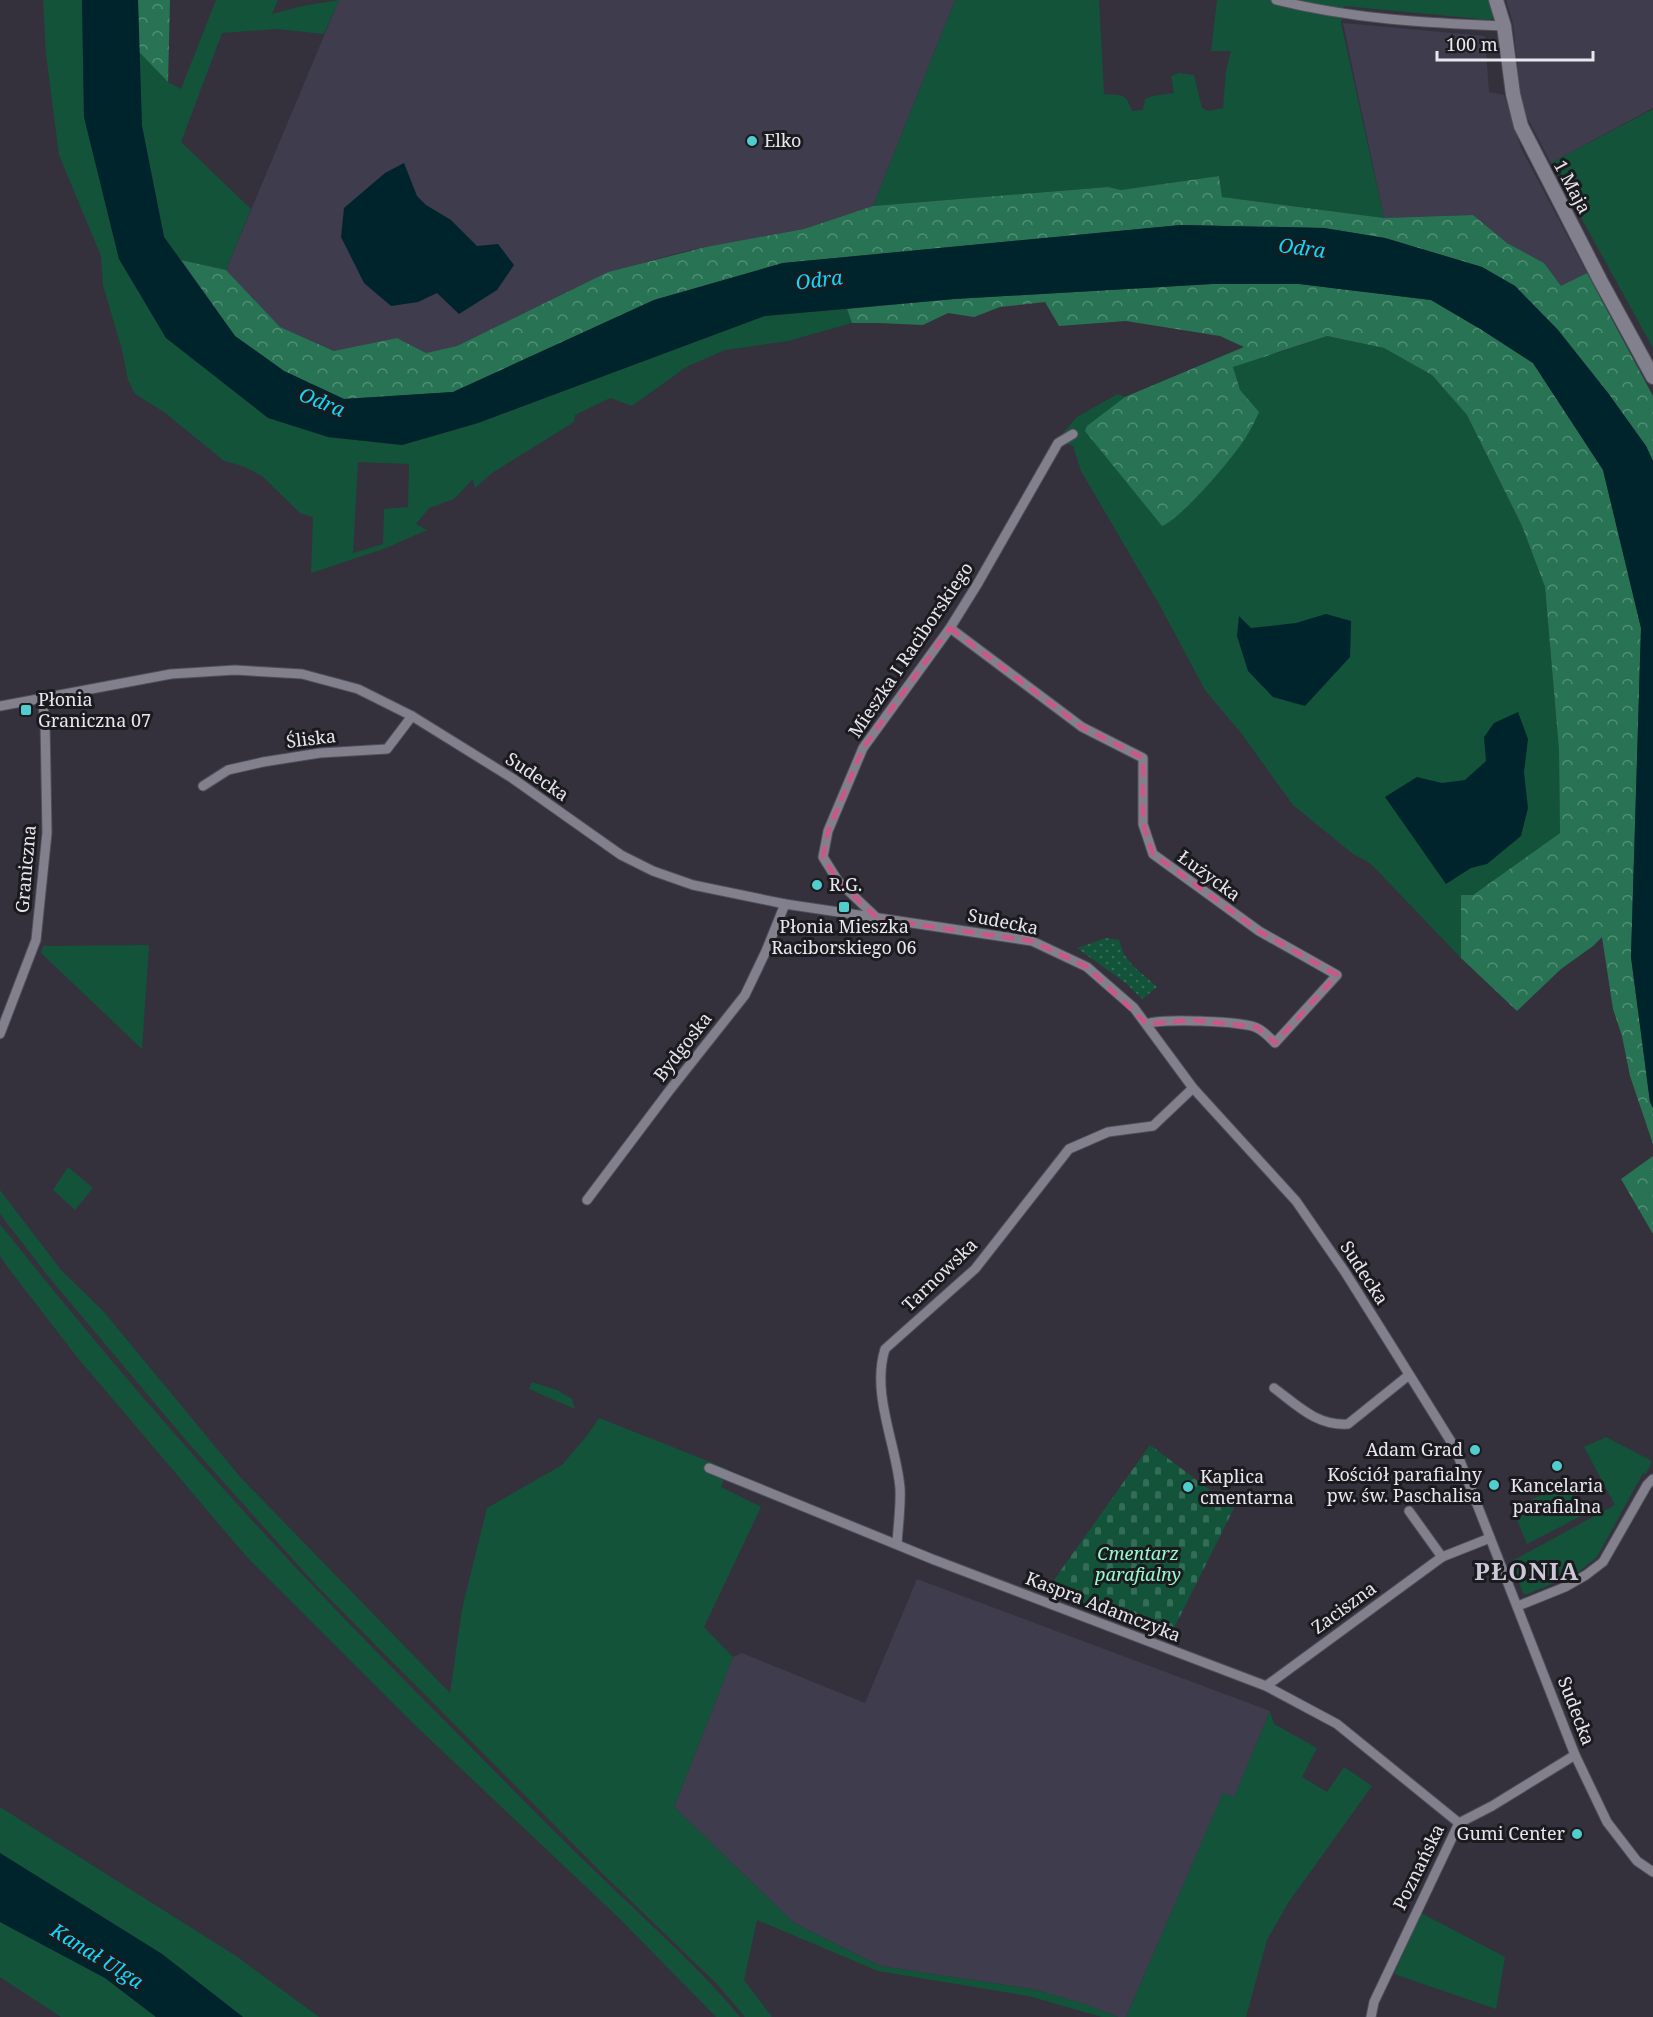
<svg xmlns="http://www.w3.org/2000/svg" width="1653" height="2017" font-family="'Noto Serif',serif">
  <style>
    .built { fill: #3f3c4d }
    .green { fill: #12533a; fill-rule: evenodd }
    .forest { fill: url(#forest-crowns) }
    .cemetery { fill: url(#cemetery-stones) }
    .park { fill: url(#park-dots) }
    .water { fill: #00242c }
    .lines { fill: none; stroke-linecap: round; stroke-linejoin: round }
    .street-casing { stroke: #504f59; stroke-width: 11 }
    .secondary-casing { stroke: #504f59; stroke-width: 16 }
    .street { stroke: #83808e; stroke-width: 9 }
    .secondary { stroke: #83808e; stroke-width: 14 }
    .marked { fill: none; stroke: #cd5687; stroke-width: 4.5; stroke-dasharray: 12 8; stroke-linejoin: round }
    .poi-dot { fill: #52cdce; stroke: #1b1a1f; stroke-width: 2 }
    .labels { text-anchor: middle; stroke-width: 6; stroke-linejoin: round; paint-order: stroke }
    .poi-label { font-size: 18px; fill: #e8e7ee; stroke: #1b1a1f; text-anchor: start }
    .street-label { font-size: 18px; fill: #e8e7ee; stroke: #1b1a1f }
    .park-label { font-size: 18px; font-style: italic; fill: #98facc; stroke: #1b1a1f }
    .water-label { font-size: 20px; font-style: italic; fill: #10d9f9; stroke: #1b1a1f }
    .district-label { font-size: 24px; font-weight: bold; letter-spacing: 1.5px; fill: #cbc8d7; stroke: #1b1a1f }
  </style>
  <defs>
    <pattern id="forest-crowns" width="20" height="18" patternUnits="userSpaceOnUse" patternTransform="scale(1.5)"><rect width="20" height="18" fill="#287354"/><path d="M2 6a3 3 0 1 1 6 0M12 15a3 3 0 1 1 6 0" fill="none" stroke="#528e75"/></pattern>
    <pattern id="cemetery-stones" width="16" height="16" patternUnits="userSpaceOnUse" patternTransform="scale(1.5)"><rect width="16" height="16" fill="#12533a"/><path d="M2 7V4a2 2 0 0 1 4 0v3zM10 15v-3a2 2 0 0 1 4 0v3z" fill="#346c57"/></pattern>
    <pattern id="park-dots" width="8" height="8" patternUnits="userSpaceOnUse" patternTransform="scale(1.5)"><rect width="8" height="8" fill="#12533a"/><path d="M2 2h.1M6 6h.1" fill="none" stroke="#346c57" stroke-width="1.8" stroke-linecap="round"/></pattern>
  </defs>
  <rect width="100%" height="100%" fill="#34313d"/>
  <g class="built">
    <path d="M339,0H955L873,206L804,229L687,251L608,272L457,346L426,353L397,338L335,351L280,327L226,270Z"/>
    <path d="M1506,0H1653V108L1551,163L1526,115L1521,98L1513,23Z"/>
    <path d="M1343,23L1485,36L1489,92L1504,95L1521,148L1587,273L1561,287L1544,263L1507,243L1473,215L1384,218Z"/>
    <path d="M917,1579L1270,1711L1234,1798L1223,1794L1126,2017H1118L1084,2004L1033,1989L880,1966L794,1923L674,1807L733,1657L742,1653L865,1703Z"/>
  </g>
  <g class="green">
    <path d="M43,0H82L84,117L119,259L166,338L328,437L402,445L478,423L764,316L847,309L852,323L788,341L725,350L686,367L632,406L610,398L575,415L574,422L492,473L475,488L473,479L454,499L429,508L416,524L427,530L386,548L311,573L313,517L300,513L262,476L243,466L224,461L164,412L135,394L128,380L122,350L103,285L101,256L59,155L46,54ZM358,462L409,464L408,507L384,509L383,544L353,553Z"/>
    <path d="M216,0H278L272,14L302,6L339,0L324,34L276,29L222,33L181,142L251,209L226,270L181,260L164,237L142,126L139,52L168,82L181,89Z"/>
    <path d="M955,0H1099L1104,94C1123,96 1125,92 1132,111L1143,110L1145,99L1152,96L1174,93L1171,76L1179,73L1194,75L1202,108L1208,111L1223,108L1226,71L1231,51H1211L1217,0H1491L1496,13L1491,20L1344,6L1341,23L1384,218L1221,197L1219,176L1121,190L1108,187L873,206Z"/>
    <path d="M1653,109V348L1551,163Z"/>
    <path d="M1327,336L1384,348L1432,375L1467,415L1522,526L1545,587L1559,750L1560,833L1473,895H1461V958L1370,863L1353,854L1293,805L1241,733L1205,690L1159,604L1081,471L1073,446L1057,440L1077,417L1118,394L1125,397L1244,347L1277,353Z"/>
    <path d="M149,945L142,1049L41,953L43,946Z"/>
    <path d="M68,1167L93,1188L75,1210L53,1190Z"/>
    <path d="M0,1190L61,1270L104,1312L241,1478L450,1693L462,1609L487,1508L562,1465L588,1434L599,1418L728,1469L721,1487L761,1507L704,1627L733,1657L674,1807L794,1923L880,1966L1033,1989L1085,2004L1118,2017H1102L1028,1996L878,1971L757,1920L744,1980L772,2017H745L718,1985L603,1874L315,1584L184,1438L48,1276L0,1214Z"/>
    <path d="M0,1224C136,1396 280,1557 436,1712C490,1766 543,1821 598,1874C646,1921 697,1965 740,2017H716L620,1919L418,1728L246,1556L77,1357L6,1265L0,1256Z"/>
    <path d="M532,1382L557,1390L572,1399L575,1409L529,1389Z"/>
    <path d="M1606,1437L1652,1461L1646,1474L1643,1473L1597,1557L1575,1575L1524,1595L1510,1562L1615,1505L1584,1447Z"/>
    <path d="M1567,1484L1583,1515L1527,1544L1512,1508Z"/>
    <path d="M1270,1711L1274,1724L1317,1748L1302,1777L1327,1792L1344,1767L1372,1786L1288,1903L1267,1940L1246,2017H1126L1223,1793L1234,1797Z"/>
    <path d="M0,1807L236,1956L319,2017H243L162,1954L0,1853Z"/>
    <path d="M1421,1913L1505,1957L1496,2009L1394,1974Z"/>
    <path d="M0,1922L105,1978L156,2017H61L0,1977Z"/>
  </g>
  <g class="forest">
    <path d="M138,0H170L168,82L139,52Z"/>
    <path d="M1219,176L1222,197L1384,218L1473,215L1507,243L1544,263L1561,286L1587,273L1653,396V461L1646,446L1608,393L1558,330L1515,286L1482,267L1385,238L1324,228L1181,225L783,263L654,300L453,392L344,399L284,371L235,336L181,260L226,270L280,327L334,351L397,338L426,353L457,346L608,272L706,247L804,229L873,206L1108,187L1121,190Z"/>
    <path d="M1212,284H1299L1431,300L1482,330L1533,363L1603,470L1641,628L1631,957L1650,1102L1653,1108V1144L1630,1076L1622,1036L1613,1009L1602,937L1593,946L1561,969L1517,1011L1461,958V895H1473L1560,833L1559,750L1545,587L1522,526L1467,415L1432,375L1384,348L1327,336L1233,367L1240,390L1259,412C1255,421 1251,429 1246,437C1234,457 1182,518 1162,526L1085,431L1087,426L1125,397L1244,347L1220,336L1126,321L1059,326L1045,302L1000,307L974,317L948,313L923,325L879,323H852L847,309L954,299Z"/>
    <path d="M1653,1156V1234L1621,1179Z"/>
  </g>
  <path class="cemetery" d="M1150,1445L1234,1508L1168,1640L1044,1594Z"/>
  <path class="park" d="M1106,938L1119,940L1124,955L1133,966L1157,987L1142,999L1127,984L1077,948Z"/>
  <g class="water">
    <path d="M82,0H138L142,126L164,237L235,336L284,371L344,399L453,392L654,300L783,263L1181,225L1324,228L1385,238L1482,267L1515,286L1558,330L1608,393L1646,446L1653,461V1108L1650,1102L1631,957L1641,628L1603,470L1533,363L1482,330L1431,300L1299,284H1212L954,299L765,316L478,423L402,445L328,437L268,418L166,338L119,259L84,117Z"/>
    <path d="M404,163L417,196L426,205L451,220L477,246L498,244L514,265L497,290L459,314L437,293L418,302L391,306L364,283L341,237L344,208L385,173Z"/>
    <path d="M1326,614L1351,621L1350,657L1305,706L1273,697L1248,671L1237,636L1239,616L1251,628L1296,623Z"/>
    <path d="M1518,712L1528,739L1524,772L1528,808L1521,836L1487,864L1471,868L1446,884L1385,797L1417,777L1442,783L1465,780L1486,761L1484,737L1494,723Z"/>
    <path d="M0,1853L162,1954L243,2017H156L105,1978L0,1922Z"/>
  </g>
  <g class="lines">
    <g class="street-casing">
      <g id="street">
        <path d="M1276,0C1351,19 1427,23 1504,26"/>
        <path d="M950,628L1082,727L1143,758V824L1153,854L1259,931L1337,975L1275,1043C1270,1038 1264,1031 1257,1028C1245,1021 1159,1018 1147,1024"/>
        <path d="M0,706L171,674L235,670L302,674L358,689L412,716L512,778L621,855L653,871L693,885L785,904L1032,941L1087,967L1134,1008L1193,1088L1296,1201L1345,1272L1389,1342L1455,1448L1575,1755L1607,1822L1637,1861L1653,1872"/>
        <path d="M203,786L228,770L263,762L320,753L387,749L412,716"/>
        <path d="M878,919L838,881L823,857L828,831L863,748L950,628L978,583L1058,443L1073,434"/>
        <path d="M0,1034L36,940L47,833L45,721L42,699"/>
        <path d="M587,1200L669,1091L745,995L766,951L785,904"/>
        <path d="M1274,1388C1298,1406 1317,1426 1348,1424L1409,1375"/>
        <path d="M709,1468L932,1559L1266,1686L1337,1724L1459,1823"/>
        <path d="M1409,1511L1442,1557"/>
        <path d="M897,1544C898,1526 901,1506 900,1488C896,1443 871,1394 885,1349L975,1269L1069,1149L1108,1132L1153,1126L1193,1088"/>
        <path d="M1518,1606L1565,1587L1586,1575L1603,1562L1647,1485L1653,1479"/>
        <path d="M1266,1686L1442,1557L1490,1538"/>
        <path d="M1371,2017L1374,2002L1459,1823L1492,1806L1575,1755"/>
      </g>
    </g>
    <g class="secondary-casing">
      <path id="secondary" d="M1496,0L1504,26L1513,94L1521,126L1600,280L1653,377"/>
    </g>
    <use href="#street" class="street"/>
    <use href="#secondary" class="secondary"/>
  </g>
  <path class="marked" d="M950,628L1082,727L1143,758V824L1153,854L1259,931L1337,975L1275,1043L1257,1027L1192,1020L1147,1024L1087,967L1032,941L878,919L838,881L823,857L828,831L863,748Z"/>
  <g class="poi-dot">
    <circle cx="752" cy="141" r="6"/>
    <rect x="20" y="704" width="12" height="12" rx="3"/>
    <circle cx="817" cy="885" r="6"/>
    <rect x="838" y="901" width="12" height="12" rx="3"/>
    <circle cx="1475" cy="1450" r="6"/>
    <circle cx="1557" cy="1466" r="6"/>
    <circle cx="1494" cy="1485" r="6"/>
    <circle cx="1188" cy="1487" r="6"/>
    <circle cx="1577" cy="1834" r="6"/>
  </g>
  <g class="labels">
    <g class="poi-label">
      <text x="764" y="147">Elko</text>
      <text x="38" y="706">Płonia<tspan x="38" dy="21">Graniczna 07</tspan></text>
      <text x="829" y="891">R.G.</text>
      <text x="844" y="933" text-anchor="middle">Płonia Mieszka<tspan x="844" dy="21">Raciborskiego 06</tspan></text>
      <text x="1463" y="1456" text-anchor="end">Adam Grad</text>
      <text x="1482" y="1481" text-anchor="end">Kościół parafialny<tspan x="1482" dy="21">pw. św. Paschalisa</tspan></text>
      <text x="1200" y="1483">Kaplica<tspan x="1200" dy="21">cmentarna</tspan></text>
      <text x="1557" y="1492" text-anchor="middle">Kancelaria<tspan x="1557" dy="21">parafialna</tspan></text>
      <text x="1565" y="1840" text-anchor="end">Gumi Center</text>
    </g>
    <g class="street-label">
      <text transform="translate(1572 187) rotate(62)" y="6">1 Maja</text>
      <text transform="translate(911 650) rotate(-56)" y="6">Mieszka I Raciborskiego</text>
      <text transform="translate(311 739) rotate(-7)" y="6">Śliska</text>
      <text transform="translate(537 777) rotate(34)" y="6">Sudecka</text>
      <text transform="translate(26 869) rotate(-85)" y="6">Graniczna</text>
      <text transform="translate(1209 876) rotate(36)" y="6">Łużycka</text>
      <text transform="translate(1003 922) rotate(11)" y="6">Sudecka</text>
      <text transform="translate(683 1047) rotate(-52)" y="6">Bydgoska</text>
      <text transform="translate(1364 1273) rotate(57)" y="6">Sudecka</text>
      <text transform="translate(940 1275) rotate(-44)" y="6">Tarnowska</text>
      <text transform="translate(1103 1607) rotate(21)" y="6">Kaspra Adamczyka</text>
      <text transform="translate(1344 1608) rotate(-36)" y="6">Zaciszna</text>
      <text transform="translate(1576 1711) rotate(69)" y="6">Sudecka</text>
      <text transform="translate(1419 1867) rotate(-64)" y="6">Poznańska</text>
    </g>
    <g class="park-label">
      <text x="1138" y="1560">Cmentarz<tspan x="1138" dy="21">parafialny</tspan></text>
    </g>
    <g class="water-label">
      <text transform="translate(1302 248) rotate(7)" y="7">Odra</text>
      <text transform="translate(819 280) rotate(-7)" y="7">Odra</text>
      <text transform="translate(322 402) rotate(22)" y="7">Odra</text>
      <text transform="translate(97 1956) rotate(32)" y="7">Kanał Ulga</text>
    </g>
    <g class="district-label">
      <text x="1527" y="1580">PŁONIA</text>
    </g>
  </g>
  <path d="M1437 51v9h156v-9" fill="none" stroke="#e8e7ee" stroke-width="3"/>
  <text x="1446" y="51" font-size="18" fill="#e8e7ee" stroke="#1b1a1f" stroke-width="4.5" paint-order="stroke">100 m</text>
</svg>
